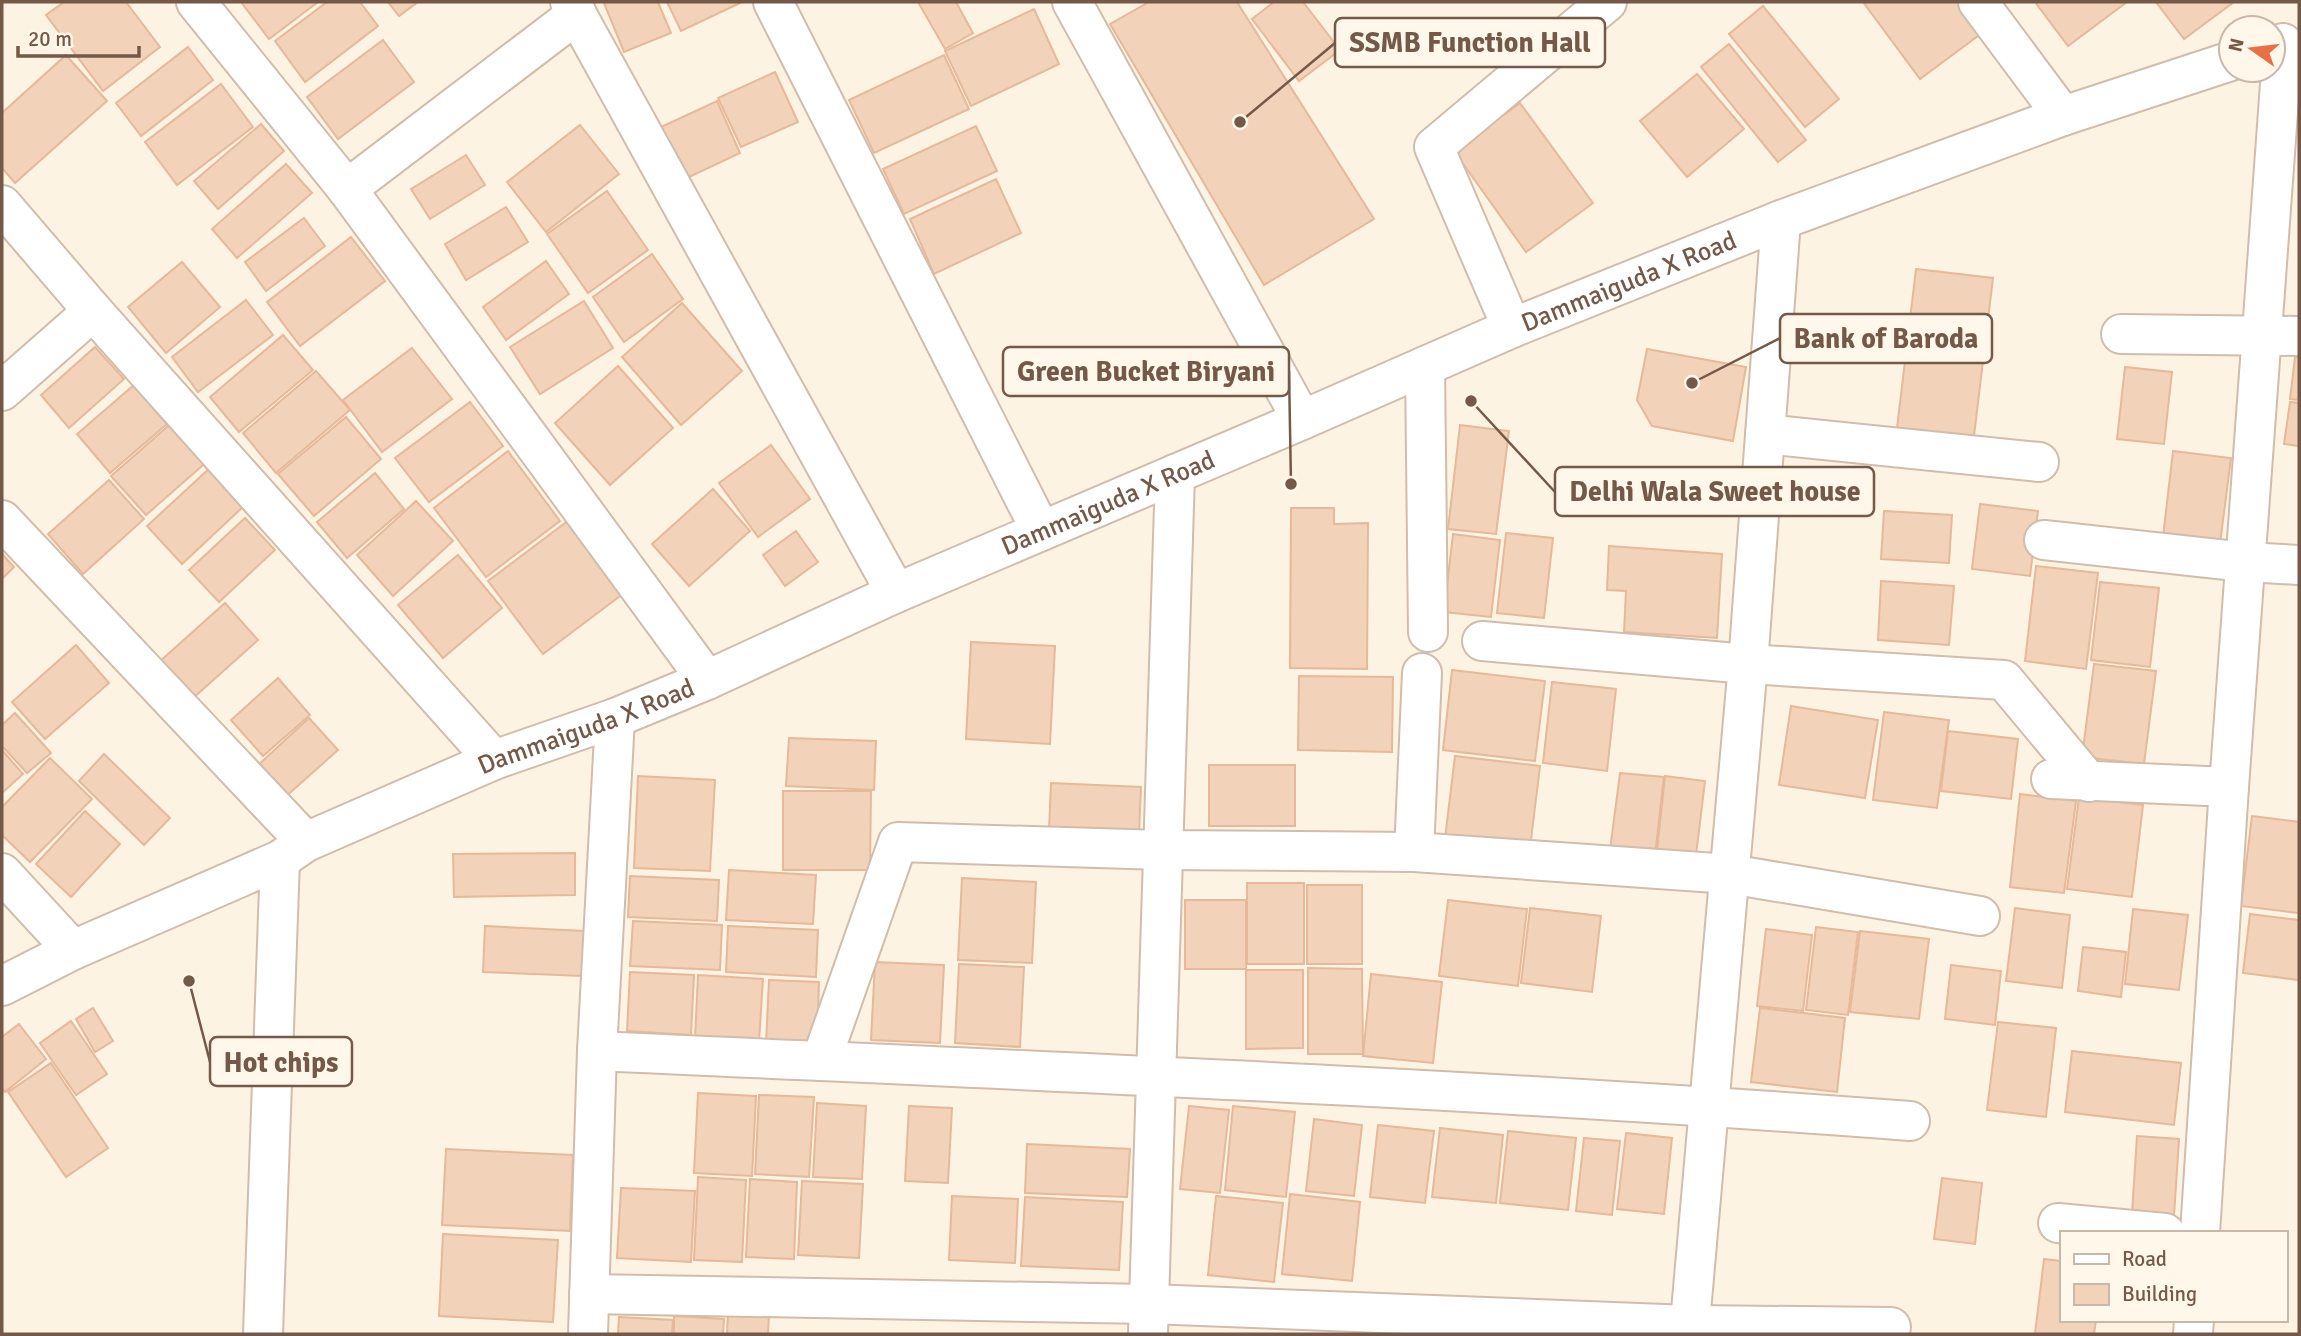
<svg xmlns="http://www.w3.org/2000/svg" width="2301" height="1336" font-family="Signika,sans-serif">
  <style>
    .building { fill: #f2d2b9; stroke: #e5b999; stroke-width: 2 }
    .lines { fill: none; stroke-linecap: round; stroke-linejoin: round }
    .minor-casing { stroke: #d0bdac; stroke-width: 42 }
    .minor { stroke: #fff; stroke-width: 38 }
    .labels { text-anchor: middle; stroke-width: 5; stroke-linejoin: round; paint-order: stroke }
    .street-label { font-size: 26px; fill: #755948; stroke: #fff7e9 }
    .leader { fill: none; stroke: #755948; stroke-width: 2.5 }
    .callout-dot { fill: #755948; stroke: #fff7e9; stroke-width: 2.5 }
    .callout { fill: #fff7e9; stroke: #755948; stroke-width: 2.5 }
    .callout-label { font-size: 28px; text-anchor: middle; font-weight: bold; fill: #755948 }
  </style>
  <rect width="100%" height="100%" fill="#fdf3e2"/>
  <g class="building">
    <path d="M64,2H126L160,47L103,91L46,15Z"/>
    <path d="M241,2H318L269,39Z"/>
    <path d="M327,2H360L378,26L305,82L275,41Z"/>
    <path d="M388,2H418L399,16Z"/>
    <path d="M607,2H658L671,33L624,52L604,3Z"/>
    <path d="M667,2H740V3L681,31Z"/>
    <path d="M918,2H956L973,33L945,49Z"/>
    <path d="M1149,2H1237L1374,219L1264,285L1110,24Z"/>
    <path d="M1274,2H1303L1340,50L1299,81L1252,19Z"/>
    <path d="M1863,2H1971L1990,27L1920,79Z"/>
    <path d="M2035,2H2127L2068,46Z"/>
    <path d="M2156,2H2234L2184,39Z"/>
    <path d="M1763,6L1839,99L1805,127L1729,34Z"/>
    <path d="M1034,9L1059,64L971,106L945,51Z"/>
    <path d="M383,40L414,82L338,139L307,97Z"/>
    <path d="M1729,44L1806,140L1778,162L1701,67Z"/>
    <path d="M188,47L213,80L141,136L116,103Z"/>
    <path d="M66,55L107,101L15,183L2,168V113Z"/>
    <path d="M944,55L969,109L874,153L849,100Z"/>
    <path d="M775,72L798,122L741,147L718,98Z"/>
    <path d="M1697,74L1744,129L1687,177L1640,121Z"/>
    <path d="M221,84L253,127L177,185L145,142Z"/>
    <path d="M717,101L740,153L685,179L661,127Z"/>
    <path d="M1520,103L1593,203L1526,252L1454,151Z"/>
    <path d="M261,124L284,151L218,209L194,181Z"/>
    <path d="M580,125L619,174L546,232L507,182Z"/>
    <path d="M976,126L997,171L904,214L883,169Z"/>
    <path d="M466,155L485,185L430,219L411,189Z"/>
    <path d="M286,164L312,193L237,258L212,229Z"/>
    <path d="M996,179L1021,233L934,274L910,219Z"/>
    <path d="M607,191L648,250L588,293L547,234Z"/>
    <path d="M506,207L528,242L466,280L445,244Z"/>
    <path d="M304,218L325,246L266,291L245,262Z"/>
    <path d="M351,237L385,281L300,346L267,302Z"/>
    <path d="M652,254L683,299L624,342L593,297Z"/>
    <path d="M546,261L569,294L506,340L483,307Z"/>
    <path d="M182,262L220,307L166,353L128,307Z"/>
    <path d="M1916,269L1993,278L1974,436L1897,428Z"/>
    <path d="M246,300L273,335L198,392L172,357Z"/>
    <path d="M584,301L613,348L540,394L510,347Z"/>
    <path d="M682,303L742,371L681,425L622,357Z"/>
    <path d="M283,335L313,370L239,432L210,397Z"/>
    <path d="M95,347L124,379L69,428L41,395Z"/>
    <path d="M412,348L452,399L382,452L343,400Z"/>
    <path d="M1647,349L1746,367L1733,441L1652,426L1637,400Z"/>
    <path d="M2295,357H2299V400L2290,399Z"/>
    <path d="M618,366L673,428L610,485L555,423Z"/>
    <path d="M2125,367L2172,372L2164,444L2117,439Z"/>
    <path d="M316,371L350,410L276,473L243,433Z"/>
    <path d="M134,385L167,424L110,473L77,434Z"/>
    <path d="M470,402L503,446L429,502L395,458Z"/>
    <path d="M2290,402L2299,403V446L2284,444Z"/>
    <path d="M346,417L381,459L314,516L278,474Z"/>
    <path d="M175,420L210,459L146,515L111,476Z"/>
    <path d="M1460,425L1509,431L1496,534L1448,529Z"/>
    <path d="M771,445L810,499L758,537L719,483Z"/>
    <path d="M508,451L560,521L486,577L434,508Z"/>
    <path d="M2173,451L2231,458L2220,544L2163,537Z"/>
    <path d="M211,467L245,505L182,564L147,526Z"/>
    <path d="M375,473L404,509L347,558L317,522Z"/>
    <path d="M109,480L144,519L83,574L48,534Z"/>
    <path d="M713,489L750,531L689,586L652,544Z"/>
    <path d="M416,501L453,541L393,596L357,555Z"/>
    <path d="M1980,504L2038,511L2030,576L1972,569Z"/>
    <path d="M1291,508H1334V524L1368,523L1367,669L1290,668Z"/>
    <path d="M1884,511L1952,515L1949,563L1881,559Z"/>
    <path d="M573,517L628,590L543,654L488,581Z"/>
    <path d="M245,518L275,550L219,602L189,570Z"/>
    <path d="M796,531L818,562L785,586L763,555Z"/>
    <path d="M1506,533L1553,538L1544,618L1497,613Z"/>
    <path d="M1453,534L1500,540L1491,617L1444,612Z"/>
    <path d="M1609,546L1722,554L1717,638L1624,632L1626,591L1607,590Z"/>
    <path d="M2,554L14,567L2,579Z"/>
    <path d="M458,555L502,608L443,658L398,605Z"/>
    <path d="M2036,566L2098,573L2086,669L2025,661Z"/>
    <path d="M1881,581L1954,586L1949,645L1878,640Z"/>
    <path d="M2100,582L2159,588L2150,667L2091,660Z"/>
    <path d="M225,603L258,640L192,699L159,662Z"/>
    <path d="M971,642L1055,646L1050,744L966,739Z"/>
    <path d="M76,645L109,683L45,739L12,702Z"/>
    <path d="M2094,664L2156,671L2144,764L2082,757Z"/>
    <path d="M1452,670L1545,681L1535,761L1443,750Z"/>
    <path d="M1299,676L1393,677L1392,752L1298,750Z"/>
    <path d="M278,678L310,715L263,756L231,720Z"/>
    <path d="M1552,682L1616,689L1607,771L1543,763Z"/>
    <path d="M1791,706L1878,720L1865,798L1779,785Z"/>
    <path d="M1884,712L1949,720L1937,808L1873,800Z"/>
    <path d="M15,713L51,753L27,773L2,746V725Z"/>
    <path d="M309,718L338,750L283,799L255,768Z"/>
    <path d="M1948,731L2018,739L2011,799L1941,791Z"/>
    <path d="M789,738L876,741L874,790L786,786Z"/>
    <path d="M2,750L23,774L2,793Z"/>
    <path d="M104,754L170,818L144,845L79,781Z"/>
    <path d="M1455,756L1540,766L1530,848L1445,838Z"/>
    <path d="M50,758L92,799L30,862L2,835V807Z"/>
    <rect x="1209" y="765" width="86" height="61"/>
    <path d="M1620,773L1664,777L1655,855L1610,850Z"/>
    <path d="M638,776L715,780L710,871L634,868Z"/>
    <path d="M1665,776L1705,781L1696,855L1657,851Z"/>
    <path d="M1051,783L1141,787L1139,834L1049,830Z"/>
    <path d="M783,791H871L870,870H783Z"/>
    <path d="M2020,794L2076,801L2064,893L2010,887Z"/>
    <path d="M2079,797L2143,805L2132,897L2067,889Z"/>
    <path d="M85,811L120,844L71,897L36,864Z"/>
    <path d="M2252,816L2299,822V913L2241,906Z"/>
    <path d="M575,853V895L454,897L453,854Z"/>
    <path d="M729,870L816,875L813,924L726,920Z"/>
    <path d="M630,876L719,880L717,921L628,917Z"/>
    <path d="M962,878L1036,882L1032,963L958,960Z"/>
    <rect x="1247" y="883" width="57" height="81"/>
    <rect x="1307" y="885" width="55" height="79"/>
    <rect x="1185" y="900" width="61" height="69"/>
    <path d="M1448,900L1527,909L1518,986L1439,976Z"/>
    <path d="M1530,908L1601,916L1592,992L1521,983Z"/>
    <path d="M2015,908L2070,915L2062,988L2006,981Z"/>
    <path d="M2133,909L2188,915L2179,990L2125,984Z"/>
    <path d="M2250,914L2299,920V980L2243,973Z"/>
    <path d="M633,921L722,925L720,970L630,966Z"/>
    <path d="M485,926L584,931L582,976L483,972Z"/>
    <path d="M728,926L818,930L816,977L726,972Z"/>
    <path d="M1816,927L1858,932L1848,1015L1806,1010Z"/>
    <path d="M1766,929L1812,935L1803,1011L1757,1006Z"/>
    <path d="M1860,931L1929,939L1919,1019L1850,1012Z"/>
    <path d="M2083,947L2126,952L2121,997L2078,991Z"/>
    <path d="M875,962L944,965L940,1043L871,1040Z"/>
    <path d="M959,964L1024,967L1020,1047L955,1043Z"/>
    <path d="M1951,965L2001,971L1995,1025L1945,1019Z"/>
    <path d="M1308,968L1362,969L1363,1054H1308Z"/>
    <path d="M1246,970H1303V1048L1246,1049Z"/>
    <path d="M630,972L694,975L691,1035L627,1031Z"/>
    <path d="M1371,974L1442,982L1433,1063L1363,1056Z"/>
    <path d="M698,975L763,979L759,1042L695,1039Z"/>
    <path d="M769,980L819,982L817,1045L766,1043Z"/>
    <path d="M93,1008L113,1041L95,1052L76,1019Z"/>
    <path d="M1760,1008L1845,1018L1837,1092L1751,1082Z"/>
    <path d="M71,1021L107,1074L76,1095L40,1043Z"/>
    <path d="M1998,1022L2056,1028L2046,1117L1987,1110Z"/>
    <path d="M19,1024L46,1059L5,1092L2,1088V1037Z"/>
    <path d="M2072,1051L2181,1063L2174,1125L2065,1112Z"/>
    <path d="M51,1063L108,1148L66,1177L8,1092Z"/>
    <path d="M698,1093L756,1096L752,1176L694,1173Z"/>
    <path d="M759,1095L814,1097L809,1177L755,1174Z"/>
    <path d="M817,1103L866,1106L862,1179L813,1177Z"/>
    <path d="M909,1106L952,1108L948,1183L905,1181Z"/>
    <path d="M1189,1106L1229,1110L1220,1193L1180,1189Z"/>
    <path d="M1233,1106L1295,1112L1286,1197L1225,1190Z"/>
    <path d="M1314,1119L1362,1125L1354,1196L1306,1191Z"/>
    <path d="M1378,1125L1434,1131L1425,1203L1370,1197Z"/>
    <path d="M1440,1128L1503,1135L1496,1203L1432,1197Z"/>
    <path d="M1508,1131L1576,1138L1568,1210L1500,1203Z"/>
    <path d="M1626,1133L1672,1138L1664,1214L1617,1209Z"/>
    <path d="M2137,1136L2179,1139L2173,1231L2131,1229Z"/>
    <path d="M1584,1138L1620,1141L1612,1215L1576,1211Z"/>
    <path d="M1027,1144L1130,1149L1127,1197L1025,1193Z"/>
    <path d="M446,1149L573,1155L570,1231L442,1225Z"/>
    <path d="M698,1177L746,1180L742,1262L694,1260Z"/>
    <path d="M1942,1178L1982,1183L1975,1244L1934,1239Z"/>
    <path d="M750,1179L797,1182L794,1259L746,1257Z"/>
    <path d="M802,1181L863,1184L859,1258L798,1255Z"/>
    <path d="M621,1188L695,1191L691,1262L617,1258Z"/>
    <path d="M1290,1194L1360,1202L1352,1281L1282,1274Z"/>
    <path d="M952,1196L1018,1199L1015,1263L949,1260Z"/>
    <path d="M1216,1196L1283,1203L1274,1282L1208,1275Z"/>
    <path d="M1025,1197L1123,1202L1119,1270L1021,1266Z"/>
    <path d="M443,1234L558,1240L553,1322L439,1316Z"/>
    <path d="M2044,1259L2061,1261V1320H2096L2094,1334H2035Z"/>
    <path d="M728,1312L769,1314L768,1334H727Z"/>
    <path d="M674,1316L724,1319L723,1334H674Z"/>
    <path d="M619,1317L673,1320L672,1334H618Z"/>
  </g>
  <g class="lines">
    <g class="minor-casing">
      <g id="minor">
        <path d="M196,2L347,189L707,680"/>
        <path d="M570,2L896,593"/>
        <path d="M773,2L1041,531"/>
        <path d="M1072,2L1302,420"/>
        <path d="M1978,2L2063,116"/>
        <path d="M347,189L577,14"/>
        <path d="M2,205L93,311L2,391"/>
        <path d="M93,311L494,760"/>
        <path d="M1512,328L1434,147L1607,2"/>
        <path d="M2121,334L2299,336"/>
        <path d="M1425,366L1428,632"/>
        <path d="M1765,434L2039,462"/>
        <path d="M2,520L306,842"/>
        <path d="M2044,540L2245,562L2299,565"/>
        <path d="M1482,641L1748,664L2004,680L2089,782"/>
        <path d="M2051,779L2229,787"/>
        <path d="M1414,852L1422,673"/>
        <path d="M2,873L73,950"/>
        <path id="s1" d="M2,986L73,950L280,860L306,842L494,760L615,718L707,680L896,593L1302,420L1512,328L1781,220L2063,116L2231,61"/>
        <path d="M597,1051C1035,1071 1473,1088 1910,1121"/>
        <path d="M821,1061L898,842L1162,850L1414,852L1730,874L1980,916"/>
        <path d="M2058,1223L2165,1233"/>
        <path d="M2200,1233L2229,787L2283,43"/>
        <path d="M589,1294L1149,1304L1690,1325L1891,1327"/>
        <path d="M263,1334L280,860"/>
        <path d="M588,1334L597,1051L615,718"/>
        <path d="M1148,1334L1175,474"/>
        <path d="M1689,1334L1748,664L1781,220"/>
        <path d="M2193,1334L2194,1320"/>
      </g>
    </g>
    <use href="#minor" class="minor"/>
  </g>
  <g class="labels">
    <g class="street-label">
      <text dy="9" stroke="none"><textPath href="#s1" startOffset="1774">Dammaiguda X Road</textPath></text>
      <text dy="9" stroke="none"><textPath href="#s1" startOffset="1208">Dammaiguda X Road</textPath></text>
      <text dy="9" stroke="none"><textPath href="#s1" startOffset="640">Dammaiguda X Road</textPath></text>
    </g>
  </g>
  <path class="leader" d="M1240 122L1335 43M1692 383L1780 338M1291 484L1289 371M1471 401L1555 492M189 981L210 1062"/>
  <g class="callout-dot">
    <circle cx="1240" cy="122" r="7"/>
    <circle cx="1692" cy="383" r="7"/>
    <circle cx="1291" cy="484" r="7"/>
    <circle cx="1471" cy="401" r="7"/>
    <circle cx="189" cy="981" r="7"/>
  </g>
  <g class="callout">
    <rect x="1335" y="18" width="270" height="49" rx="7"/>
    <rect x="1780" y="314" width="212" height="49" rx="7"/>
    <rect x="1003" y="347" width="286" height="49" rx="7"/>
    <rect x="1555" y="467" width="319" height="49" rx="7"/>
    <rect x="210" y="1037" width="142" height="49" rx="7"/>
  </g>
  <g class="callout-label">
    <text x="1470" y="52">SSMB Function Hall</text>
    <text x="1886" y="348">Bank of Baroda</text>
    <text x="1146" y="381">Green Bucket Biryani</text>
    <text x="1715" y="501">Delhi Wala Sweet house</text>
    <text x="281" y="1072">Hot chips</text>
  </g>
  <rect width="2301" height="1336" fill="none" stroke="#755948" stroke-width="7"/>
  <rect x="2060" y="1231" width="228" height="91" fill="#fff7e9" stroke="#c8b8a9" stroke-width="2"/>
  <rect x="2074" y="1254" width="35" height="10" fill="#ffffff" stroke="#c8b8a9" stroke-width="2"/>
  <text x="2122" y="1266" font-size="21" fill="#755948">Road</text>
  <rect x="2074" y="1284" width="35" height="21" fill="#f2d2b9" stroke="#c8b8a9" stroke-width="2"/>
  <text x="2122" y="1301" font-size="21" fill="#755948">Building</text>
  <g transform="translate(2252 49) rotate(284)"><circle r="33" fill="#fff7e9" stroke="#c8b8a9" stroke-width="2"/>
  <path d="M0-5L12 26L0 18L-12 26Z" fill="#e96f45"/>
  <text y="-10" font-size="19" font-weight="bold" text-anchor="middle" fill="#755948">N</text>
  </g>
  <path d="M18 46v10h121v-10" fill="none" stroke="#755948" stroke-width="3.5"/>
  <text x="28" y="46" font-size="21" fill="#755948" stroke="#fff7e9" stroke-width="5" paint-order="stroke">20 m</text>
</svg>
